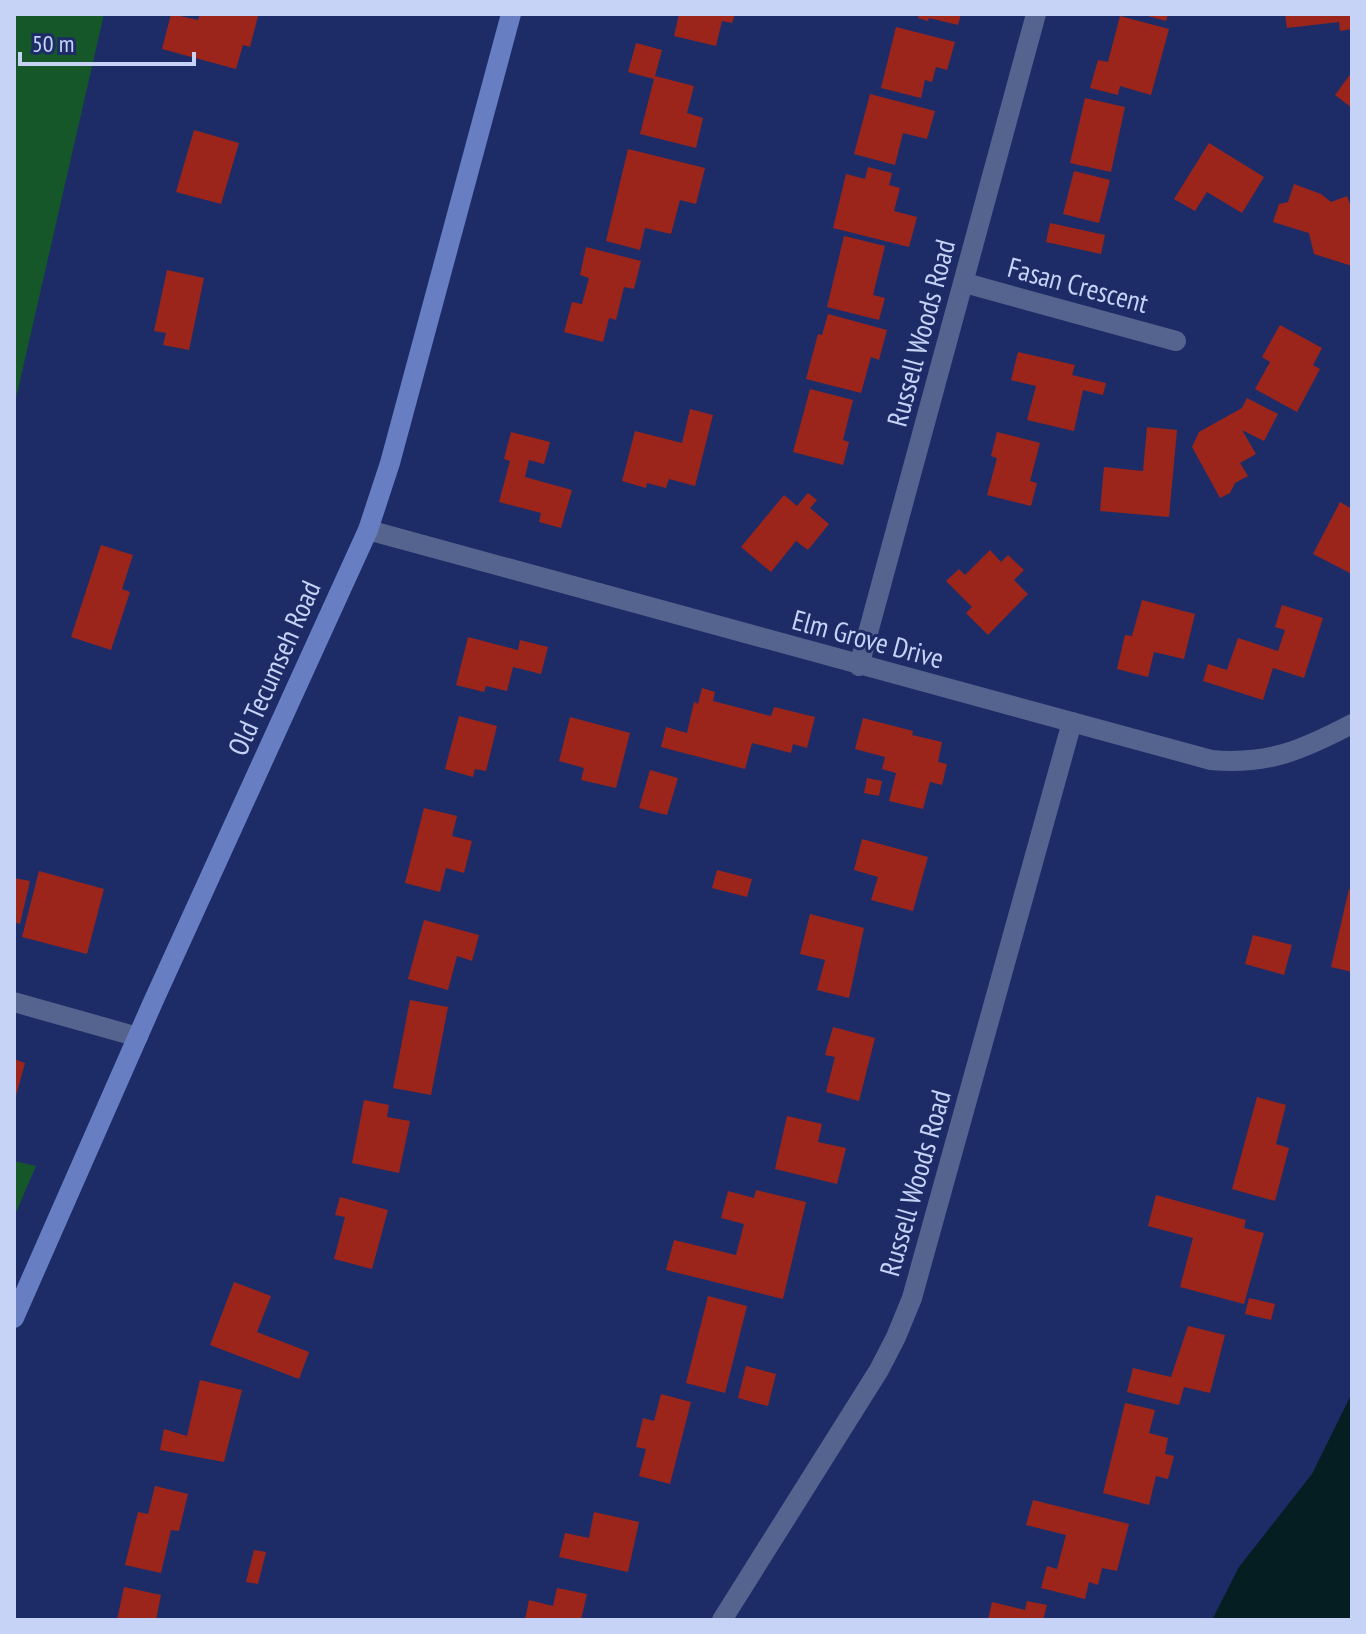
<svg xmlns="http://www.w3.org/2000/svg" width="1366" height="1634" font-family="'PT Sans Narrow',sans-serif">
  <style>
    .green { fill: #155729 }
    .water { fill: #051e22 }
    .building { fill: #9c251b }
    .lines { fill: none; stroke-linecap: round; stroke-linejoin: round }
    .street { stroke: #55648e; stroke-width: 20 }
    .secondary { stroke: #687ec2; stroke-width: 20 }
    .labels { text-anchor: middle; stroke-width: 6; stroke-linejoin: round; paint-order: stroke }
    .street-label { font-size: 28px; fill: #c6d3f7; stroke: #1d2c66 }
  </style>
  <rect width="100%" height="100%" fill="#1d2c66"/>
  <g class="green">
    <path d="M14,14H104L14,407Z"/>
    <path d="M14,1161L36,1166L14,1217Z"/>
  </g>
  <path class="water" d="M1352,1393V1620H1212L1239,1567L1312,1474Z"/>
  <g class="building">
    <path d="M171,14L198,20L200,14L258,16L250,47L243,45L236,69L162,49Z"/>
    <path d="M679,14H735L732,23L722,21L716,46L674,36Z"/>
    <path d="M919,14H961L958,25L929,18L928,21L918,18Z"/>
    <path d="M1141,14H1168L1166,21Z"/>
    <path d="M1285,14H1352V29L1340,31L1339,22L1287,28Z"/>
    <path d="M1120,16L1169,29L1151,95L1120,86L1118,95L1090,88L1098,60L1108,62Z"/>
    <path d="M896,27L955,42L947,70L936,67L932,82L925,80L921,98L881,88Z"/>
    <path d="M636,43L662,50L655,76L694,86L687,113L703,118L696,148L640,134L654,79L628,72Z"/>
    <path d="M1352,72V108L1335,95Z"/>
    <path d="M870,94L935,111L927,139L903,133L895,165L854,154Z"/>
    <path d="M1085,98L1125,107L1111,172L1070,163Z"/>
    <path d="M194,130L239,143L221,204L176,192Z"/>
    <path d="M1209,143L1264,177L1242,213L1207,192L1195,211L1174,199Z"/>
    <path d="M628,149L705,168L696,204L680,200L671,234L645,228L640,250L606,241Z"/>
    <path d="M868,167L892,173L889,185L900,188L894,211L917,217L909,247L833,228L846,174L865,179Z"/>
    <path d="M1074,171L1110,180L1099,223L1063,214Z"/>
    <path d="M1294,184L1321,194L1331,202L1347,196L1352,210V266L1314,254L1309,233L1273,222L1279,204L1288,202Z"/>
    <path d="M1050,223L1105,235L1101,254L1046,242Z"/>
    <path d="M844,236L885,246L873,295L885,298L879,320L827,307Z"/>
    <path d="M586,247L641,261L634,289L624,287L616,320L609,318L603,342L564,332L572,302L582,304L589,278L580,275Z"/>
    <path d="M167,270L204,278L189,350L163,345L166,333L154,331Z"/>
    <path d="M828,314L887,330L879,360L871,357L861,393L806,379L818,334L822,335Z"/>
    <path d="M1280,325L1322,348L1313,365L1320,369L1297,412L1255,389L1270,362L1262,357Z"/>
    <path d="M1018,352L1075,365L1072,375L1106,383L1103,395L1083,390L1074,431L1027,420L1036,386L1011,380Z"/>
    <path d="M810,389L853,400L843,440L849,442L843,465L793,452Z"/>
    <path d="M1247,398L1278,414L1264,441L1242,430L1256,454L1240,463L1248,476L1235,483L1230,493L1220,498L1192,447L1199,432L1242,408Z"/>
    <path d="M690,409L713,415L695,486L669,479L666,488L647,483L646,488L622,481L635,431L682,443Z"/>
    <path d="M1147,427L1177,430L1169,517L1100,511L1104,467L1143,471Z"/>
    <path d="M511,432L550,442L544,464L529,460L525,477L572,490L561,528L539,522L541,513L499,502L510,461L504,459Z"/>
    <path d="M997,432L1040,443L1030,481L1037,483L1031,506L987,495L997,458L991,456Z"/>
    <path d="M808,493L817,500L810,508L829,524L808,550L796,541L771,572L741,547L784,495L797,506Z"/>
    <path d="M1340,502L1352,509V574L1313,554Z"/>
    <path d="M101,545L133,555L122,589L130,592L111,650L71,637Z"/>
    <path d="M990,550L1001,562L1008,555L1024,570L1014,580L1028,594L988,635L966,613L972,607L946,581L959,569L965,575Z"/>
    <path d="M1142,600L1195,614L1184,659L1154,652L1148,677L1117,669L1125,635L1132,636Z"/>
    <path d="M1282,605L1323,618L1304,678L1273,668L1263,700L1203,681L1208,664L1227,670L1238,638L1278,651L1285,630L1275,627Z"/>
    <path d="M468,637L518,650L520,640L548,647L541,674L513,667L507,691L486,686L484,692L456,685Z"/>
    <path d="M702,688L715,692L713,701L771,716L774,707L815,717L807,748L793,744L791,753L752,743L745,769L661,747L666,727L687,733L694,702L698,704Z"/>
    <path d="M459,716L497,726L486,771L475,769L473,777L445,769Z"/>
    <path d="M570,717L630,733L616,788L581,780L584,768L559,761Z"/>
    <path d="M863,718L913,731L912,735L942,742L938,762L947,764L942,785L930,782L923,809L889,801L896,773L882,769L885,757L855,749Z"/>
    <path d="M650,770L678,778L667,815L639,808Z"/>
    <path d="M867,778L882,781L879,796L864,793Z"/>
    <path d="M424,808L457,816L452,836L472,841L464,873L446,868L440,892L405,883Z"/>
    <path d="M862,839L928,857L913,911L871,900L878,877L854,870Z"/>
    <path d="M717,870L752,879L747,897L712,888Z"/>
    <path d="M39,871L104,889L87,954L22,937Z"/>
    <path d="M14,878L30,881L20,924L14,922Z"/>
    <path d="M1349,889L1352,890V972L1331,967Z"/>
    <path d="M810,914L864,928L849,998L817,990L825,960L800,954Z"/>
    <path d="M424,920L479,935L472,961L457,956L448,990L408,979Z"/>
    <path d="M1253,935L1292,945L1284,975L1245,964Z"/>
    <path d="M410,1000L448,1007L431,1095L393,1088Z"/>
    <path d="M833,1027L875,1038L859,1101L826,1092L835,1057L825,1055Z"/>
    <path d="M14,1059L25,1063L15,1099H14Z"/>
    <path d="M1257,1097L1286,1105L1276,1144L1289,1148L1275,1201L1232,1189Z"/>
    <path d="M364,1100L389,1105L387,1117L410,1121L399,1173L352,1163Z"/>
    <path d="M787,1116L822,1124L818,1142L846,1148L837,1184L775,1169Z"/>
    <path d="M756,1190L806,1202L783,1299L666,1270L674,1240L736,1255L744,1224L721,1218L728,1191L754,1198Z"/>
    <path d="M1156,1195L1246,1220L1244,1228L1264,1233L1244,1304L1180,1287L1193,1238L1148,1226Z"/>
    <path d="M340,1197L388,1210L372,1269L334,1259L345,1217L335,1215Z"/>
    <path d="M234,1282L271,1296L257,1332L309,1352L299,1379L210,1345Z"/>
    <path d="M708,1296L747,1306L725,1393L686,1383Z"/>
    <path d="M1249,1298L1275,1304L1271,1320L1245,1314Z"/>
    <path d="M1188,1326L1225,1335L1210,1393L1184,1387L1179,1405L1127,1392L1133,1368L1171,1377Z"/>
    <path d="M746,1366L776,1374L768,1406L738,1398Z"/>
    <path d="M200,1380L242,1390L224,1462L160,1450L164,1429L187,1436Z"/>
    <path d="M661,1394L691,1402L670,1484L639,1476L646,1449L636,1447L643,1418L654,1421Z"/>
    <path d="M1125,1403L1155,1410L1149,1433L1168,1438L1165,1454L1174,1456L1168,1479L1156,1476L1149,1505L1103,1493Z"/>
    <path d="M155,1486L188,1494L179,1531L171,1530L161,1573L125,1565L138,1512L148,1514Z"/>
    <path d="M1033,1500L1129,1524L1117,1571L1102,1568L1098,1585L1089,1582L1085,1599L1041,1588L1047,1566L1057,1569L1066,1535L1026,1525Z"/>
    <path d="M594,1512L639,1522L628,1572L559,1557L565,1533L589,1538Z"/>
    <path d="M254,1550L266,1552L258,1584L246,1582Z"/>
    <path d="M124,1587L161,1595L156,1620H117Z"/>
    <path d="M557,1588L587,1594L581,1620H525L529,1600L553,1606Z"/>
    <path d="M1027,1601L1047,1605L1043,1620H988L992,1602L1025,1610Z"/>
  </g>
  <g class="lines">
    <g class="street">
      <path d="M965,283L1176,341"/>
      <path d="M368,530L1211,760C1269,765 1302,750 1352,724"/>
      <path d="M859,666L1036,14"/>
      <path d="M14,1002L138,1037"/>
      <path d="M722,1620L879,1370L896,1337L912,1298L1072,722"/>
    </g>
    <path class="secondary" d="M14,1318L153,1002L368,530L390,463L511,14"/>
  </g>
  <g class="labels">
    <g class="street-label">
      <text transform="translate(1078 285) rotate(15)" y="10">Fasan Crescent</text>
      <text transform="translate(921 333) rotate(-75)" y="10">Russell Woods Road</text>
      <text transform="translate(868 639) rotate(15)" y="10">Elm Grove Drive</text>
      <text transform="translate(274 668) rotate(-66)" y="10">Old Tecumseh Road</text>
      <text transform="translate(915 1183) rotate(-74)" y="10">Russell Woods Road</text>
    </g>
  </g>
  <rect width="1366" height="1634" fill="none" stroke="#c6d3f7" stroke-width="32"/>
  <path d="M20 52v12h174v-12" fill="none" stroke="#c6d3f7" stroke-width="4"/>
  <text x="32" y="52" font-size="24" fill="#c6d3f7" stroke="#1d2c66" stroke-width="6" paint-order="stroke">50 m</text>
</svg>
